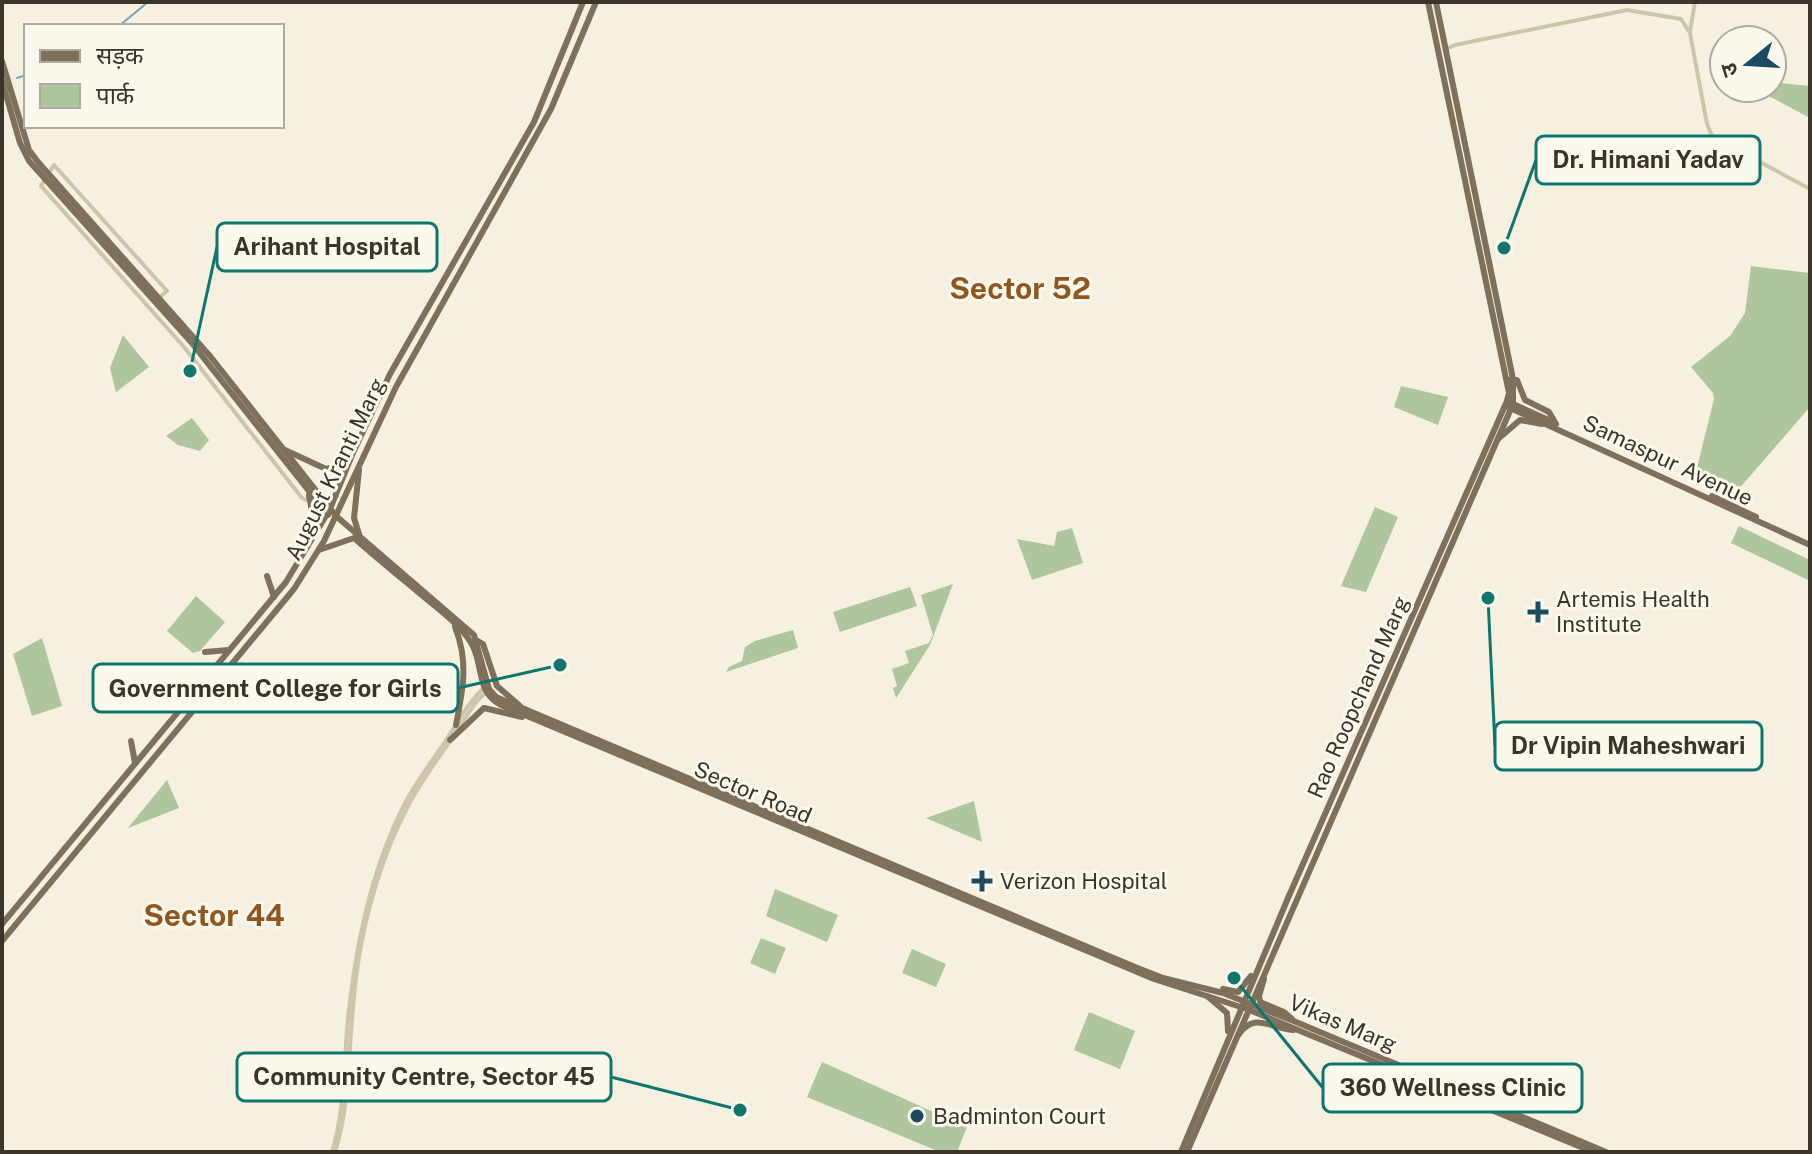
<svg xmlns="http://www.w3.org/2000/svg" width="1812" height="1154" font-family="'Public Sans','Noto Sans Devanagari',sans-serif">
  <style>
    .green { fill: #aec59e }
    .lines { fill: none; stroke-linecap: round; stroke-linejoin: round }
    .stream { stroke: #7da3b4; stroke-width: 2 }
    .minor { stroke: #cec4aa; stroke-width: 4 }
    .major { stroke: #7e705a; stroke-width: 6 }
    .poi-dot { fill: #1c4a60; stroke: #fbf9ed; stroke-width: 3 }
    .labels { text-anchor: middle; stroke-width: 6; stroke-linejoin: round; paint-order: stroke }
    .street-label { font-size: 22px; fill: #3b342a; stroke: #fbf9ed }
    .poi-label { font-size: 22px; fill: #3b342a; stroke: #fbf9ed; text-anchor: start }
    .district-label { font-size: 30px; font-weight: bold; fill: #90561e; stroke: #fbf9ed }
    .leader { fill: none; stroke: #0f766e; stroke-width: 3 }
    .callout-dot { fill: #0f766e; stroke: #fbf9ed; stroke-width: 3 }
    .callout { fill: #fbf9ed; stroke: #0f766e; stroke-width: 3 }
    .callout-label { font-size: 24px; text-anchor: middle; font-weight: bold; fill: #3b342a }
  </style>
  <rect width="100%" height="100%" fill="#f5f0e0"/>
  <g class="green">
    <path d="M1772,82L1810,86V118L1765,94L1766,88H1772Z"/>
    <path d="M1751,266L1810,273V407L1737,491L1696,472L1714,399L1713,393L1691,367L1730,336L1745,313Z"/>
    <path d="M123,335L149,367L116,392L110,368Z"/>
    <path d="M1401,386L1448,397L1438,425L1394,407Z"/>
    <path d="M192,418L209,440L200,451L178,445L166,436Z"/>
    <path d="M1375,507L1398,517L1366,592L1341,586Z"/>
    <path d="M1739,526L1810,560V581L1731,543Z"/>
    <path d="M1072,528L1083,563L1032,580L1017,539L1054,546L1057,532Z"/>
    <path d="M953,584L930,645L896,698L893,688L897,686L892,669L909,663L905,651L929,643L933,635L921,595Z"/>
    <path d="M910,587L917,606L840,632L833,612Z"/>
    <path d="M196,596L225,622L200,651L193,653L167,631Z"/>
    <path d="M793,630L798,648L726,672L729,667L742,661L745,647L755,641Z"/>
    <path d="M42,638L62,706L32,716L13,654Z"/>
    <path d="M167,780L179,808L128,828Z"/>
    <path d="M974,801L982,842L926,818Z"/>
    <path d="M775,889L838,915L827,942L766,916Z"/>
    <path d="M761,938L786,948L775,974L750,963Z"/>
    <path d="M912,949L946,964L936,987L902,973Z"/>
    <path d="M1089,1012L1135,1031L1120,1069L1074,1050Z"/>
    <path d="M822,1062L967,1127L957,1152H940L807,1097Z"/>
  </g>
  <g class="lines">
    <g class="stream">
      <path d="M119,26L148,2"/>
      <path d="M17,78L26,75"/>
    </g>
    <g class="minor">
      <path d="M1690,31L1695,2"/>
      <path d="M1446,49L1455,45L1627,10L1681,19L1690,33L1707,124L1712,136L1810,189"/>
      <path d="M160,297L167,291L54,165L41,186L184,347L302,498L311,502"/>
      <path d="M457,730L476,702L488,690"/>
      <path d="M332,1152C347,1102 343,1051 350,1001C358,934 373,867 403,807C414,785 429,765 443,745C456,725 468,702 486,686"/>
      <path d="M335,1152C350,1105 348,1056 353,1007C358,940 376,867 407,808C419,784 435,763 450,741"/>
    </g>
    <g class="major">
      <path d="M1428,2L1509,393L1507,401"/>
      <path d="M2,61L29,150L38,162L210,356L336,516L474,635L489,689L496,697L1135,967L1163,978L1223,993L1296,1022L1606,1152"/>
      <path d="M2,81L20,143L29,161L191,342L328,515"/>
      <path d="M1510,380H1517L1525,400L1549,412L1556,424"/>
      <path d="M1513,404L1553,422"/>
      <path d="M1508,407L1810,545"/>
      <path d="M1498,439L1520,420L1542,424"/>
      <path d="M285,450L326,469L348,464"/>
      <path d="M309,495L313,518L310,539"/>
      <path d="M1712,496L1756,517"/>
      <path d="M359,534L354,518L359,470"/>
      <path d="M319,550L354,538C379,560 405,581 430,602C444,613 460,626 470,641C485,663 474,691 501,705L1154,979L1247,1009L1593,1152"/>
      <path d="M267,576L274,597"/>
      <path d="M455,627C469,662 463,689 456,725"/>
      <path d="M476,640L483,644L497,686L520,706"/>
      <path d="M205,652L229,650"/>
      <path d="M450,740L484,708L522,717"/>
      <path d="M131,741L135,763"/>
      <path d="M2,924L286,582L330,509L352,455L390,374L534,122L583,2"/>
      <path d="M2,941L294,589L324,541L396,387L551,109L596,2"/>
      <path d="M1264,979L1259,996L1260,1002L1284,1012L1292,1019"/>
      <path d="M1223,989L1238,992L1251,976"/>
      <path d="M1207,996L1227,1013L1228,1031"/>
      <path d="M1239,1034C1255,1011 1272,1029 1293,1030"/>
      <path d="M1181,1152L1288,898L1507,401L1513,404"/>
      <path d="M1187,1152L1513,404V379L1436,2"/>
    </g>
  </g>
  <g class="poi-dot">
    <path d="M1534 600h8v8h8v8h-8v8h-8v-8h-8v-8h8z"/>
    <path d="M978 869h8v8h8v8h-8v8h-8v-8h-8v-8h8z"/>
    <circle cx="917" cy="1116" r="8"/>
  </g>
  <g class="labels">
    <g class="street-label">
      <text transform="translate(1668 460) rotate(25)" y="8">Samaspur Avenue</text>
      <text transform="translate(335 469) rotate(-64)" y="8">August Kranti Marg</text>
      <text transform="translate(1358 697) rotate(-66)" y="8">Rao Roopchand Marg</text>
      <text transform="translate(753 792) rotate(23)" y="8">Sector Road</text>
      <text transform="translate(1343 1023) rotate(23)" y="8">Vikas Marg</text>
    </g>
    <g class="poi-label">
      <text x="1556" y="607">Artemis Health<tspan x="1556" dy="25">Institute</tspan></text>
      <text x="1000" y="889">Verizon Hospital</text>
      <text x="933" y="1124">Badminton Court</text>
    </g>
    <g class="district-label">
      <text x="1020" y="299">Sector 52</text>
      <text x="214" y="926">Sector 44</text>
    </g>
  </g>
  <path class="leader" d="M1504 248L1536 160M190 371L217 247M560 665L458 688M1488 598L1495 746M740 1110L611 1077M1234 978L1323 1088"/>
  <g class="callout-dot">
    <circle cx="1504" cy="248" r="8"/>
    <circle cx="190" cy="371" r="8"/>
    <circle cx="560" cy="665" r="8"/>
    <circle cx="1488" cy="598" r="8"/>
    <circle cx="740" cy="1110" r="8"/>
    <circle cx="1234" cy="978" r="8"/>
  </g>
  <g class="callout">
    <rect x="1536" y="136" width="224" height="48" rx="8"/>
    <rect x="217" y="223" width="220" height="48" rx="8"/>
    <rect x="93" y="664" width="365" height="48" rx="8"/>
    <rect x="1495" y="722" width="267" height="48" rx="8"/>
    <rect x="237" y="1053" width="374" height="48" rx="8"/>
    <rect x="1323" y="1064" width="259" height="48" rx="8"/>
  </g>
  <g class="callout-label">
    <text x="1648" y="168">Dr. Himani Yadav</text>
    <text x="327" y="255">Arihant Hospital</text>
    <text x="275" y="697">Government College for Girls</text>
    <text x="1628" y="754">Dr Vipin Maheshwari</text>
    <text x="424" y="1085">Community Centre, Sector 45</text>
    <text x="1453" y="1096">360 Wellness Clinic</text>
  </g>
  <rect width="1812" height="1154" fill="none" stroke="#3b342a" stroke-width="8"/>
  <rect x="24" y="24" width="260" height="104" fill="#fbf9ed" stroke="#aeaa9f" stroke-width="2"/>
  <rect x="40" y="50" width="40" height="12" fill="#7e705a" stroke="#aeaa9f" stroke-width="2"/>
  <text x="96" y="64" font-size="24" fill="#3b342a">सड़क</text>
  <rect x="40" y="84" width="40" height="24" fill="#aec59e" stroke="#aeaa9f" stroke-width="2"/>
  <text x="96" y="104" font-size="24" fill="#3b342a">पार्क</text>
  <g transform="translate(1748 64) rotate(252)"><circle r="38" fill="#fbf9ed" stroke="#aeaa9f" stroke-width="2"/>
  <path d="M0-6L14 30L0 20L-14 30Z" fill="#1c4a60"/>
  <text y="-12" font-size="22" font-weight="bold" text-anchor="middle" fill="#3b342a">उ</text>
  </g>
</svg>
